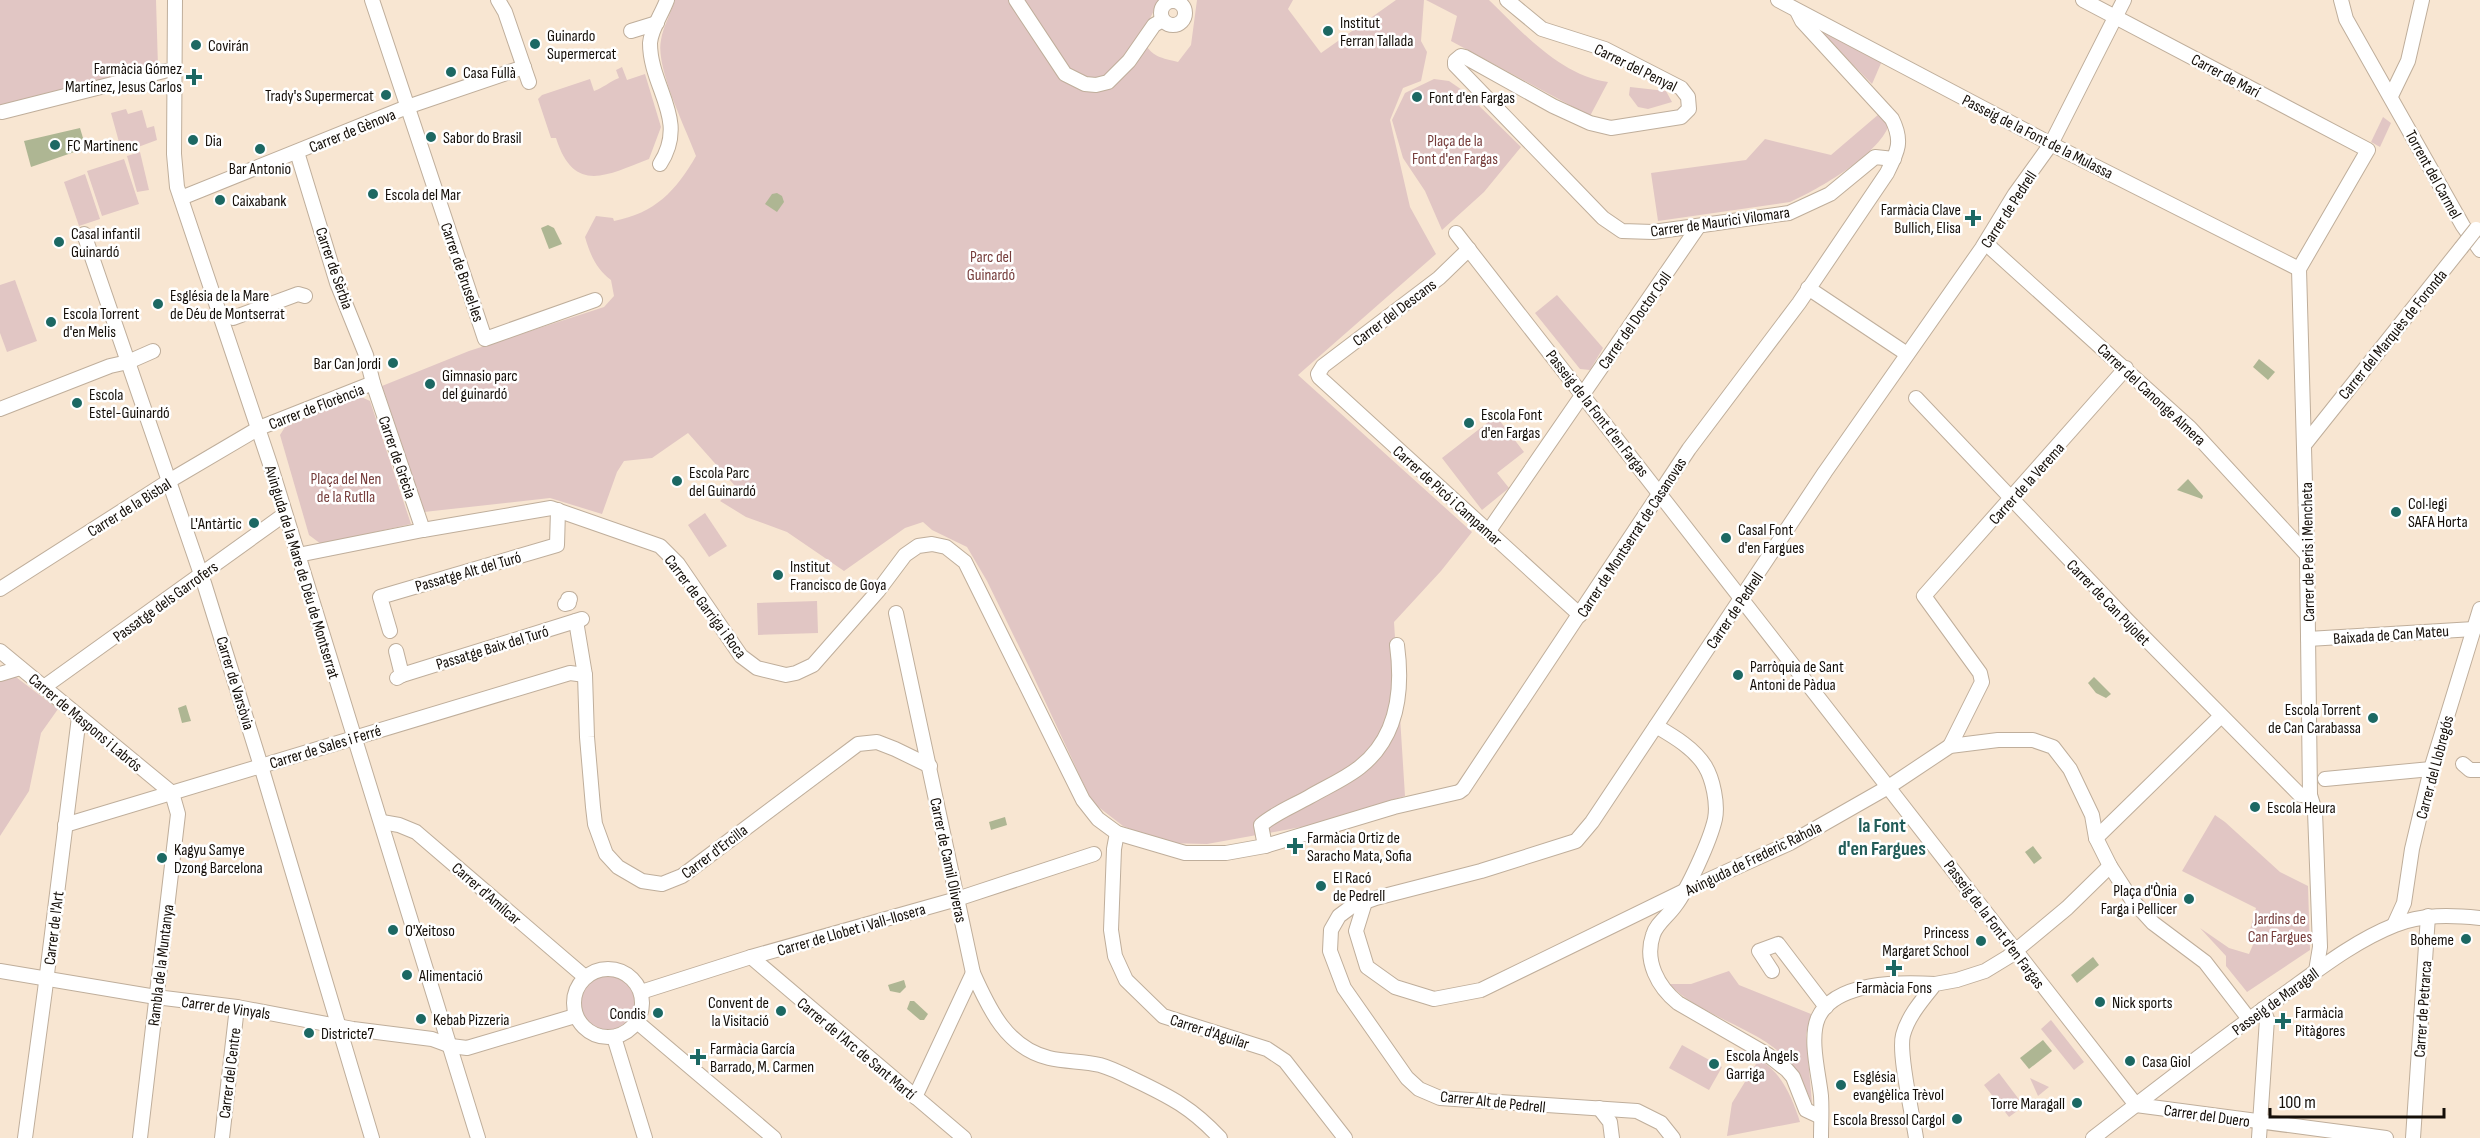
<svg xmlns="http://www.w3.org/2000/svg" width="2480" height="1138" font-family="'Sofia Sans Condensed',sans-serif">
  <style>
    .green { fill: #e1c6c4 }
    .water { fill: #aeb693 }
    .lines { fill: none; stroke-linecap: round; stroke-linejoin: round }
    .minor-casing { stroke: #bfae9b; stroke-width: 16 }
    .minor { stroke: #fff; stroke-width: 14 }
    .minor-bridge-casing { stroke: #bfae9b; stroke-width: 16; stroke-linecap: butt }
    .minor-bridge { stroke: #fff; stroke-width: 14 }
    .poi-dot { fill: #1c6863; stroke: #fff; stroke-width: 2 }
    .labels { text-anchor: middle; stroke-width: 5; stroke-linejoin: round; paint-order: stroke }
    .poi-label { font-size: 16px; fill: #140e08; stroke: #fff; text-anchor: start }
    .street-label { font-size: 16px; fill: #140e08; stroke: #fff }
    .park-label { font-size: 16px; fill: #763d3b; stroke: #fff }
    .quarter-label { font-size: 20px; font-weight: bold; fill: #235d59; stroke: #fff }
  </style>
  <rect width="100%" height="100%" fill="#f8e6d2"/>
  <g class="green">
    <path d="M0,0H156L158,67L0,108Z"/>
    <path d="M675,0H1159L1141,37C1151,56 1157,57 1178,62L1191,45L1197,0H1293L1288,9L1321,53L1396,0H1424L1421,41L1427,52L1421,81L1403,88L1390,120L1410,207L1436,254L1298,375L1472,532L1441,571L1394,622L1405,796L1307,826L1207,844L1165,843L1123,826L1092,802L1030,669L987,581L967,547L932,530L923,522L905,528L844,571L787,532L746,517L720,501L736,487L688,433L652,458L624,461L617,472L602,514L550,498L424,512L382,386L469,351L604,307L614,296L611,280C596,269 590,254 585,237L596,216L613,218L614,221C655,213 676,191 696,156C686,129 655,67 661,40C663,27 671,13 675,0Z"/>
    <path d="M1426,0H1489C1521,31 1561,76 1608,82L1590,116L1451,41L1457,16Z"/>
    <path d="M1815,27L1882,61L1872,84Z"/>
    <path d="M622,67L627,80L645,74L661,127L649,159C607,175 574,195 556,138H551L538,99L542,95L590,79L594,91C603,88 609,82 619,78L616,70Z"/>
    <path d="M1434,79L1449,81L1465,92L1521,147L1484,192L1442,230L1425,191L1403,158L1392,120L1405,93Z"/>
    <path d="M1630,87L1666,91L1672,102L1648,109L1638,107L1629,95Z"/>
    <path d="M126,109L128,114L142,110L147,128L154,126L157,140L122,153L111,113Z"/>
    <path d="M1879,114L1889,125C1878,155 1819,189 1790,202L1658,221L1651,173L1746,160L1765,139L1831,155Z"/>
    <path d="M2383,117L2391,123L2380,147L2371,142Z"/>
    <path d="M140,152L149,190L137,192L127,156Z"/>
    <path d="M124,159L139,204L102,216L87,171Z"/>
    <path d="M85,174L100,219L79,226L64,182Z"/>
    <path d="M15,280L37,341L7,352L0,333V285Z"/>
    <path d="M1557,295L1603,348L1590,370L1580,369L1535,313Z"/>
    <path d="M359,396L370,401L411,524L321,544L309,535L280,435L285,427Z"/>
    <path d="M1496,416L1524,452L1497,473L1509,488L1482,510L1442,458Z"/>
    <path d="M705,513L727,546L709,557L688,525Z"/>
    <path d="M817,601L818,633L758,635L757,603Z"/>
    <path d="M12,674L58,709L41,733L29,791L0,836V679Z"/>
    <path d="M2215,815L2225,822L2280,872L2308,886L2310,950L2247,992L2226,966V956L2200,928L2229,948L2249,954L2255,940L2248,937L2256,908L2182,871Z"/>
    <path d="M1729,971L1739,985L1811,1014L1806,1035L1812,1103C1806,1089 1800,1074 1790,1062C1758,1027 1703,1018 1669,984H1691Z"/>
    <circle cx="609" cy="1003" r="28"/>
    <path d="M2051,1020L2084,1062L2074,1070L2041,1029Z"/>
    <path d="M1682,1045L1722,1067L1709,1090L1669,1068Z"/>
    <path d="M1759,1059C1782,1073 1792,1097 1800,1122L1727,1136L1732,1103Z"/>
    <path d="M1999,1073L2024,1106L2009,1117L1984,1085Z"/>
    <path d="M2030,1078L2049,1087L2038,1096Z"/>
  </g>
  <g class="water">
    <path d="M80,128L86,148L31,167L24,141Z"/>
    <path d="M777,193L782,196L784,202L777,212L765,204L772,194Z"/>
    <path d="M548,225L554,228L562,244L549,249L541,228Z"/>
    <path d="M2259,359L2275,372L2268,380L2253,367Z"/>
    <path d="M2188,479L2203,496L2202,499L2177,490Z"/>
    <path d="M2094,677L2111,694L2106,698L2096,693L2088,683Z"/>
    <path d="M186,705L191,721L182,723L178,708Z"/>
    <path d="M1005,817L1007,825L991,830L989,822Z"/>
    <path d="M2033,846L2042,858L2034,864L2025,852Z"/>
    <path d="M2093,957L2099,965L2077,983L2071,975Z"/>
    <path d="M904,980L906,987L900,993L890,991L888,985Z"/>
    <path d="M910,1001H914L928,1014L924,1020H920L907,1009Z"/>
    <path d="M2043,1040L2052,1051L2029,1069L2020,1058Z"/>
  </g>
  <g class="lines">
    <g class="minor-casing">
      <g id="minor">
        <path d="M175,0L174,154L177,187L271,467L478,1138"/>
        <path d="M372,0L485,339L595,300"/>
        <path d="M498,0L505,12L529,82"/>
        <path d="M1016,0L1065,74L1085,84L1096,85L1108,82L1129,61L1154,25L1163,20"/>
        <path d="M1507,0L1542,29L1605,49L1681,88L1688,97L1689,109L1681,117L1611,128L1590,123L1553,106L1465,57L1461,56L1455,61V65L1603,218L1622,231L1653,232L1789,213L1830,194L1875,157L1894,159"/>
        <path d="M1778,0L2051,144L2299,269"/>
        <path d="M2083,0L2368,150L2299,269L2307,555L2310,795L2315,811L2320,947L2316,971"/>
        <path d="M2341,0L2346,19L2463,226L2480,250"/>
        <circle cx="1173" cy="13" r="12"/>
        <path d="M631,31L657,23"/>
        <path d="M2391,96L2408,61L2422,0"/>
        <path d="M2,112L164,71"/>
        <path d="M297,152L337,283L366,355L373,383L423,530"/>
        <path d="M660,164C689,119 650,88 650,43C651,29 662,14 667,0"/>
        <path d="M181,198L407,107L524,67"/>
        <path d="M1456,233L2136,1105"/>
        <path d="M84,234L204,583L261,766L372,1138"/>
        <path d="M1987,242L1992,249L2190,428L2307,555"/>
        <path d="M1469,249L1439,278L1323,366L1318,374L1319,377L1580,615"/>
        <path d="M1808,288L1907,354"/>
        <path d="M233,318L298,294L305,296"/>
        <path d="M1916,398L2128,621L2300,795H2310"/>
        <path d="M0,409L110,366L128,362L153,351"/>
        <path d="M2305,444L2461,248"/>
        <path d="M1488,532L1698,227"/>
        <path d="M298,555L423,530L551,508L660,546L678,564L741,656L757,668L786,675L796,673L813,665L878,591L905,555L918,546L932,544L946,547L965,562L1083,800L1098,819L1117,833L1185,853H1226L1265,846L1394,807L1459,792L1463,789L1689,449L1799,303L1887,173C1898,151 1903,141 1892,119L1802,21L1797,11"/>
        <path d="M0,589L169,481L259,428L373,383"/>
        <path d="M565,604L569,603L568,599H570"/>
        <path d="M896,613L973,973C989,1009 1007,1048 1049,1058C1066,1062 1083,1061 1100,1065C1111,1068 1123,1074 1133,1079C1171,1097 1192,1108 1220,1138"/>
        <path d="M576,621L585,675L587,737L593,807L595,824L603,846L606,854L618,867L642,881L662,884L682,876L858,744L877,742L895,749L930,766"/>
        <path d="M390,631L380,597L557,545L558,510"/>
        <path d="M2308,639L2474,629"/>
        <path d="M0,651L172,793L178,814L140,1138"/>
        <path d="M396,651L402,675L397,678"/>
        <path d="M0,674L20,668"/>
        <path d="M402,675L582,619"/>
        <path d="M44,687L285,514"/>
        <path d="M1656,726C1673,736 1694,748 1705,766C1713,779 1718,804 1715,819C1710,841 1688,889 1675,906C1668,916 1656,924 1653,935C1644,961 1658,987 1678,1003L1768,1055L1787,1070L1793,1077L1806,1110L1821,1117"/>
        <path d="M1950,746L1982,682L1980,673L1924,596L2126,368"/>
        <path d="M2463,764L2470,770H2480"/>
        <path d="M2325,779L2431,769"/>
        <path d="M382,822L399,825L416,832L585,977"/>
        <path d="M65,825L570,673L585,675"/>
        <path d="M1117,833L1114,849L1111,930L1115,956L1126,980L1163,1016L1267,1049L1285,1061L1345,1138"/>
        <path d="M2096,838L2221,716"/>
        <path d="M1265,846L1261,825C1275,813 1293,806 1309,797C1326,787 1345,779 1360,767C1398,737 1403,689 1397,645"/>
        <path d="M1365,902L1356,931L1367,967L1395,987L1434,999L1481,990L1684,891L1790,843L1890,786L1950,746L1998,740H2033L2053,747L2070,769L2092,815L2096,838L2110,866L2132,900L2153,923L2205,962L2249,1019"/>
        <path d="M2394,925L2404,903L2412,849L2431,769L2480,609"/>
        <path d="M751,957L964,1138"/>
        <circle cx="608" cy="1003" r="34"/>
        <path d="M0,971L156,997L237,1007L353,1029L432,1039L451,1046L467,1048L575,1016"/>
        <path d="M1772,971L1759,951L1778,944L1826,1007"/>
        <path d="M641,992L751,957L957,899L1094,854"/>
        <path d="M637,1022L774,1138"/>
        <path d="M614,1037L645,1138"/>
        <path d="M915,1097L973,973"/>
        <path d="M2136,1105L2386,1138"/>
        <path d="M1599,1108L1610,1122L1612,1138"/>
        <path d="M25,1138L45,990L79,717"/>
        <path d="M222,1138L237,1007"/>
        <path d="M1673,1138L1661,1123L1637,1111L1440,1098L1419,1089L1407,1078L1344,988L1330,951L1331,930L1339,916L1351,907L1376,898L1481,871L1576,841L1592,822L1825,472L1982,248L2015,194L2051,144L2124,0"/>
        <path d="M1821,1138C1821,1124 1822,1110 1821,1096C1819,1075 1809,1039 1818,1018C1835,981 1900,982 1935,984"/>
        <path d="M1916,1138C1913,1116 1898,1054 1903,1035C1908,1016 1923,999 1935,984L1957,980L1985,971L2008,957L2067,908L2110,866"/>
        <path d="M2093,1138C2158,1088 2223,1037 2290,990C2323,966 2357,940 2395,925C2422,914 2451,915 2480,918"/>
        <path d="M2259,1138L2267,1019L2263,1009"/>
        <path d="M2413,1138L2428,916"/>
      </g>
    </g>
    <use href="#minor" class="minor"/>
    <g class="minor-bridge-casing">
      <path id="minor-bridge" d="M2461,248L2476,229"/>
    </g>
    <use href="#minor-bridge" class="minor-bridge"/>
  </g>
  <g class="poi-dot">
    <circle cx="1328" cy="31" r="6"/>
    <circle cx="535" cy="44" r="6"/>
    <circle cx="196" cy="45" r="6"/>
    <circle cx="451" cy="72" r="6"/>
    <path d="M191 68h6v6h6v6h-6v6h-6v-6h-6v-6h6z"/>
    <circle cx="386" cy="95" r="6"/>
    <circle cx="1417" cy="97" r="6"/>
    <circle cx="431" cy="137" r="6"/>
    <circle cx="193" cy="140" r="6"/>
    <circle cx="55" cy="145" r="6"/>
    <circle cx="260" cy="149" r="6"/>
    <circle cx="373" cy="194" r="6"/>
    <circle cx="220" cy="200" r="6"/>
    <path d="M1970 209h6v6h6v6h-6v6h-6v-6h-6v-6h6z"/>
    <circle cx="59" cy="242" r="6"/>
    <circle cx="158" cy="304" r="6"/>
    <circle cx="51" cy="322" r="6"/>
    <circle cx="393" cy="363" r="6"/>
    <circle cx="430" cy="384" r="6"/>
    <circle cx="77" cy="403" r="6"/>
    <circle cx="1469" cy="423" r="6"/>
    <circle cx="677" cy="481" r="6"/>
    <circle cx="2396" cy="512" r="6"/>
    <circle cx="254" cy="523" r="6"/>
    <circle cx="1726" cy="538" r="6"/>
    <circle cx="778" cy="575" r="6"/>
    <circle cx="1738" cy="675" r="6"/>
    <circle cx="2373" cy="718" r="6"/>
    <circle cx="2255" cy="807" r="6"/>
    <path d="M1292 837h6v6h6v6h-6v6h-6v-6h-6v-6h6z"/>
    <circle cx="162" cy="858" r="6"/>
    <circle cx="1321" cy="886" r="6"/>
    <circle cx="2189" cy="899" r="6"/>
    <circle cx="393" cy="930" r="6"/>
    <circle cx="2466" cy="939" r="6"/>
    <circle cx="1981" cy="941" r="6"/>
    <path d="M1891 959h6v6h6v6h-6v6h-6v-6h-6v-6h6z"/>
    <circle cx="407" cy="975" r="6"/>
    <circle cx="2100" cy="1002" r="6"/>
    <circle cx="781" cy="1011" r="6"/>
    <circle cx="658" cy="1013" r="6"/>
    <circle cx="421" cy="1019" r="6"/>
    <path d="M2280 1012h6v6h6v6h-6v6h-6v-6h-6v-6h6z"/>
    <circle cx="309" cy="1033" r="6"/>
    <path d="M695 1048h6v6h6v6h-6v6h-6v-6h-6v-6h6z"/>
    <circle cx="2130" cy="1061" r="6"/>
    <circle cx="1714" cy="1064" r="6"/>
    <circle cx="1841" cy="1085" r="6"/>
    <circle cx="2077" cy="1103" r="6"/>
    <circle cx="1957" cy="1119" r="6"/>
  </g>
  <g class="labels">
    <g class="poi-label">
      <text x="1340" y="28">Institut<tspan x="1340" dy="18">Ferran Tallada</tspan></text>
      <text x="547" y="41">Guinardo<tspan x="547" dy="18">Supermercat</tspan></text>
      <text x="208" y="51">Covirán</text>
      <text x="182" y="74" text-anchor="end">Farmàcia Gómez<tspan x="182" dy="18">Martínez, Jesus Carlos</tspan></text>
      <text x="463" y="78">Casa Fullà</text>
      <text x="374" y="101" text-anchor="end">Trady's Supermercat</text>
      <text x="1429" y="103">Font d'en Fargas</text>
      <text x="443" y="143">Sabor do Brasil</text>
      <text x="205" y="146">Dia</text>
      <text x="67" y="151">FC Martinenc</text>
      <text x="260" y="174" text-anchor="middle">Bar Antonio</text>
      <text x="385" y="200">Escola del Mar</text>
      <text x="232" y="206">Caixabank</text>
      <text x="1961" y="215" text-anchor="end">Farmàcia Clave<tspan x="1961" dy="18">Bullich, Elisa</tspan></text>
      <text x="71" y="239">Casal infantil<tspan x="71" dy="18">Guinardó</tspan></text>
      <text x="170" y="301">Església de la Mare<tspan x="170" dy="18">de Déu de Montserrat</tspan></text>
      <text x="63" y="319">Escola Torrent<tspan x="63" dy="18">d'en Melis</tspan></text>
      <text x="381" y="369" text-anchor="end">Bar Can Jordi</text>
      <text x="442" y="381">Gimnasio parc<tspan x="442" dy="18">del guinardó</tspan></text>
      <text x="89" y="400">Escola<tspan x="89" dy="18">Estel-Guinardó</tspan></text>
      <text x="1481" y="420">Escola Font<tspan x="1481" dy="18">d'en Fargas</tspan></text>
      <text x="689" y="478">Escola Parc<tspan x="689" dy="18">del Guinardó</tspan></text>
      <text x="2408" y="509">Col·legi<tspan x="2408" dy="18">SAFA Horta</tspan></text>
      <text x="242" y="529" text-anchor="end">L'Antàrtic</text>
      <text x="1738" y="535">Casal Font<tspan x="1738" dy="18">d'en Fargues</tspan></text>
      <text x="790" y="572">Institut<tspan x="790" dy="18">Francisco de Goya</tspan></text>
      <text x="1750" y="672">Parròquia de Sant<tspan x="1750" dy="18">Antoni de Pàdua</tspan></text>
      <text x="2361" y="715" text-anchor="end">Escola Torrent<tspan x="2361" dy="18">de Can Carabassa</tspan></text>
      <text x="2267" y="813">Escola Heura</text>
      <text x="1307" y="843">Farmàcia Ortiz de<tspan x="1307" dy="18">Saracho Mata, Sofia</tspan></text>
      <text x="174" y="855">Kagyu Samye<tspan x="174" dy="18">Dzong Barcelona</tspan></text>
      <text x="1333" y="883">El Racó<tspan x="1333" dy="18">de Pedrell</tspan></text>
      <text x="2177" y="896" text-anchor="end">Plaça d'Ònia<tspan x="2177" dy="18">Farga i Pellicer</tspan></text>
      <text x="405" y="936">O'Xeitoso</text>
      <text x="1969" y="938" text-anchor="end">Princess<tspan x="1969" dy="18">Margaret School</tspan></text>
      <text x="2454" y="945" text-anchor="end">Boheme</text>
      <text x="419" y="981">Alimentació</text>
      <text x="1894" y="993" text-anchor="middle">Farmàcia Fons</text>
      <text x="769" y="1008" text-anchor="end">Convent de<tspan x="769" dy="18">la Visitació</tspan></text>
      <text x="2112" y="1008">Nick sports</text>
      <text x="2295" y="1018">Farmàcia<tspan x="2295" dy="18">Pitàgores</tspan></text>
      <text x="646" y="1019" text-anchor="end">Condis</text>
      <text x="433" y="1025">Kebab Pizzeria</text>
      <text x="321" y="1039">Districte7</text>
      <text x="710" y="1054">Farmàcia García<tspan x="710" dy="18">Barrado, M. Carmen</tspan></text>
      <text x="1726" y="1061">Escola Àngels<tspan x="1726" dy="18">Garriga</tspan></text>
      <text x="2142" y="1067">Casa Giol</text>
      <text x="1853" y="1082">Església<tspan x="1853" dy="18">evangèlica Trèvol</tspan></text>
      <text x="2065" y="1109" text-anchor="end">Torre Maragall</text>
      <text x="1945" y="1125" text-anchor="end">Escola Bressol Cargol</text>
    </g>
    <g class="street-label">
      <text transform="translate(1636 67) rotate(26)" y="6">Carrer del Penyal</text>
      <text transform="translate(2226 75) rotate(28)" y="6">Carrer de Marí</text>
      <text transform="translate(352 130) rotate(-22)" y="6">Carrer de Gènova</text>
      <text transform="translate(2038 136) rotate(27)" y="6">Passeig de la Font de la Mulassa</text>
      <text transform="translate(2434 174) rotate(61)" y="6">Torrent del Carmel</text>
      <text transform="translate(2008 209) rotate(-57)" y="6">Carrer de Pedrell</text>
      <text transform="translate(1720 221) rotate(-8)" y="6">Carrer de Maurici Vilomara</text>
      <text transform="translate(335 268) rotate(71)" y="6">Carrer de Sèrbia</text>
      <text transform="translate(463 272) rotate(71)" y="6">Carrer de Brusel·les</text>
      <text transform="translate(1394 312) rotate(-37)" y="6">Carrer del Descans</text>
      <text transform="translate(1634 320) rotate(-55)" y="6">Carrer del Doctor Coll</text>
      <text transform="translate(2392 334) rotate(-51)" y="6">Carrer del Marquès de Foronda</text>
      <text transform="translate(2152 394) rotate(43)" y="6">Carrer del Canonge Almera</text>
      <text transform="translate(316 406) rotate(-21)" y="6">Carrer de Florència</text>
      <text transform="translate(1598 413) rotate(52)" y="6">Passeig de la Font d'en Fargas</text>
      <text transform="translate(398 457) rotate(71)" y="6">Carrer de Grècia</text>
      <text transform="translate(2026 483) rotate(-48)" y="6">Carrer de la Verema</text>
      <text transform="translate(1448 495) rotate(42)" y="6">Carrer de Picó i Campamar</text>
      <text transform="translate(129 507) rotate(-32)" y="6">Carrer de la Bisbal</text>
      <text transform="translate(1631 537) rotate(-57)" y="6">Carrer de Montserrat de Casanovas</text>
      <text transform="translate(2307 552) rotate(-91)" y="6">Carrer de Peris i Mencheta</text>
      <text transform="translate(468 571) rotate(-16)" y="6">Passatge Alt del Turó</text>
      <text transform="translate(303 572) rotate(73)" y="6">Avinguda de la Mare de Déu de Montserrat</text>
      <text transform="translate(165 601) rotate(-36)" y="6">Passatge dels Garrofers</text>
      <text transform="translate(2109 602) rotate(46)" y="6">Carrer de Can Pujolet</text>
      <text transform="translate(706 606) rotate(53)" y="6">Carrer de Garriga i Roca</text>
      <text transform="translate(1734 610) rotate(-56)" y="6">Carrer de Pedrell</text>
      <text transform="translate(2391 634) rotate(-4)" y="6">Baixada de Can Mateu</text>
      <text transform="translate(492 647) rotate(-17)" y="6">Passatge Baix del Turó</text>
      <text transform="translate(236 683) rotate(73)" y="6">Carrer de Varsòvia</text>
      <text transform="translate(86 722) rotate(40)" y="6">Carrer de Maspons i Labrós</text>
      <text transform="translate(325 746) rotate(-17)" y="6">Carrer de Sales i Ferré</text>
      <text transform="translate(2434 767) rotate(-75)" y="6">Carrer del Llobregós</text>
      <text transform="translate(714 851) rotate(-37)" y="6">Carrer d'Ercilla</text>
      <text transform="translate(1753 858) rotate(-26)" y="6">Avinguda de Frederic Rahola</text>
      <text transform="translate(949 860) rotate(78)" y="6">Carrer de Camil Oliveras</text>
      <text transform="translate(487 893) rotate(41)" y="6">Carrer d'Amílcar</text>
      <text transform="translate(1995 924) rotate(53)" y="6">Passeig de la Font d'en Fargas</text>
      <text transform="translate(53 928) rotate(-83)" y="6">Carrer de l'Art</text>
      <text transform="translate(851 929) rotate(-16)" y="6">Carrer de Llobet i Vall-llosera</text>
      <text transform="translate(160 965) rotate(-83)" y="6">Rambla de la Muntanya</text>
      <text transform="translate(2275 1001) rotate(-36)" y="6">Passeig de Maragall</text>
      <text transform="translate(226 1007) rotate(8)" y="6">Carrer de Vinyals</text>
      <text transform="translate(2422 1009) rotate(-86)" y="6">Carrer de Petrarca</text>
      <text transform="translate(1210 1031) rotate(18)" y="6">Carrer d'Aguilar</text>
      <text transform="translate(857 1048) rotate(40)" y="6">Carrer de l'Arc de Sant Martí</text>
      <text transform="translate(229 1073) rotate(-83)" y="6">Carrer del Centre</text>
      <text transform="translate(1493 1101) rotate(6)" y="6">Carrer Alt de Pedrell</text>
      <text transform="translate(2207 1115) rotate(8)" y="6">Carrer del Duero</text>
    </g>
    <g class="park-label">
      <text x="1455" y="146">Plaça de la<tspan x="1455" dy="18">Font d'en Fargas</tspan></text>
      <text x="991" y="262">Parc del<tspan x="991" dy="18">Guinardó</tspan></text>
      <text x="346" y="484">Plaça del Nen<tspan x="346" dy="18">de la Rutlla</tspan></text>
      <text x="2280" y="924">Jardins de<tspan x="2280" dy="18">Can Fargues</tspan></text>
    </g>
    <g class="quarter-label">
      <text x="1882" y="832">la Font<tspan x="1882" dy="23">d'en Fargues</tspan></text>
    </g>
  </g>
  <path d="M2270 1108v9h174v-9" fill="none" stroke="#140e08" stroke-width="3"/>
  <text x="2279" y="1108" font-size="18" fill="#140e08" stroke="#ffffff" stroke-width="4.5" paint-order="stroke">100 m</text>
</svg>
